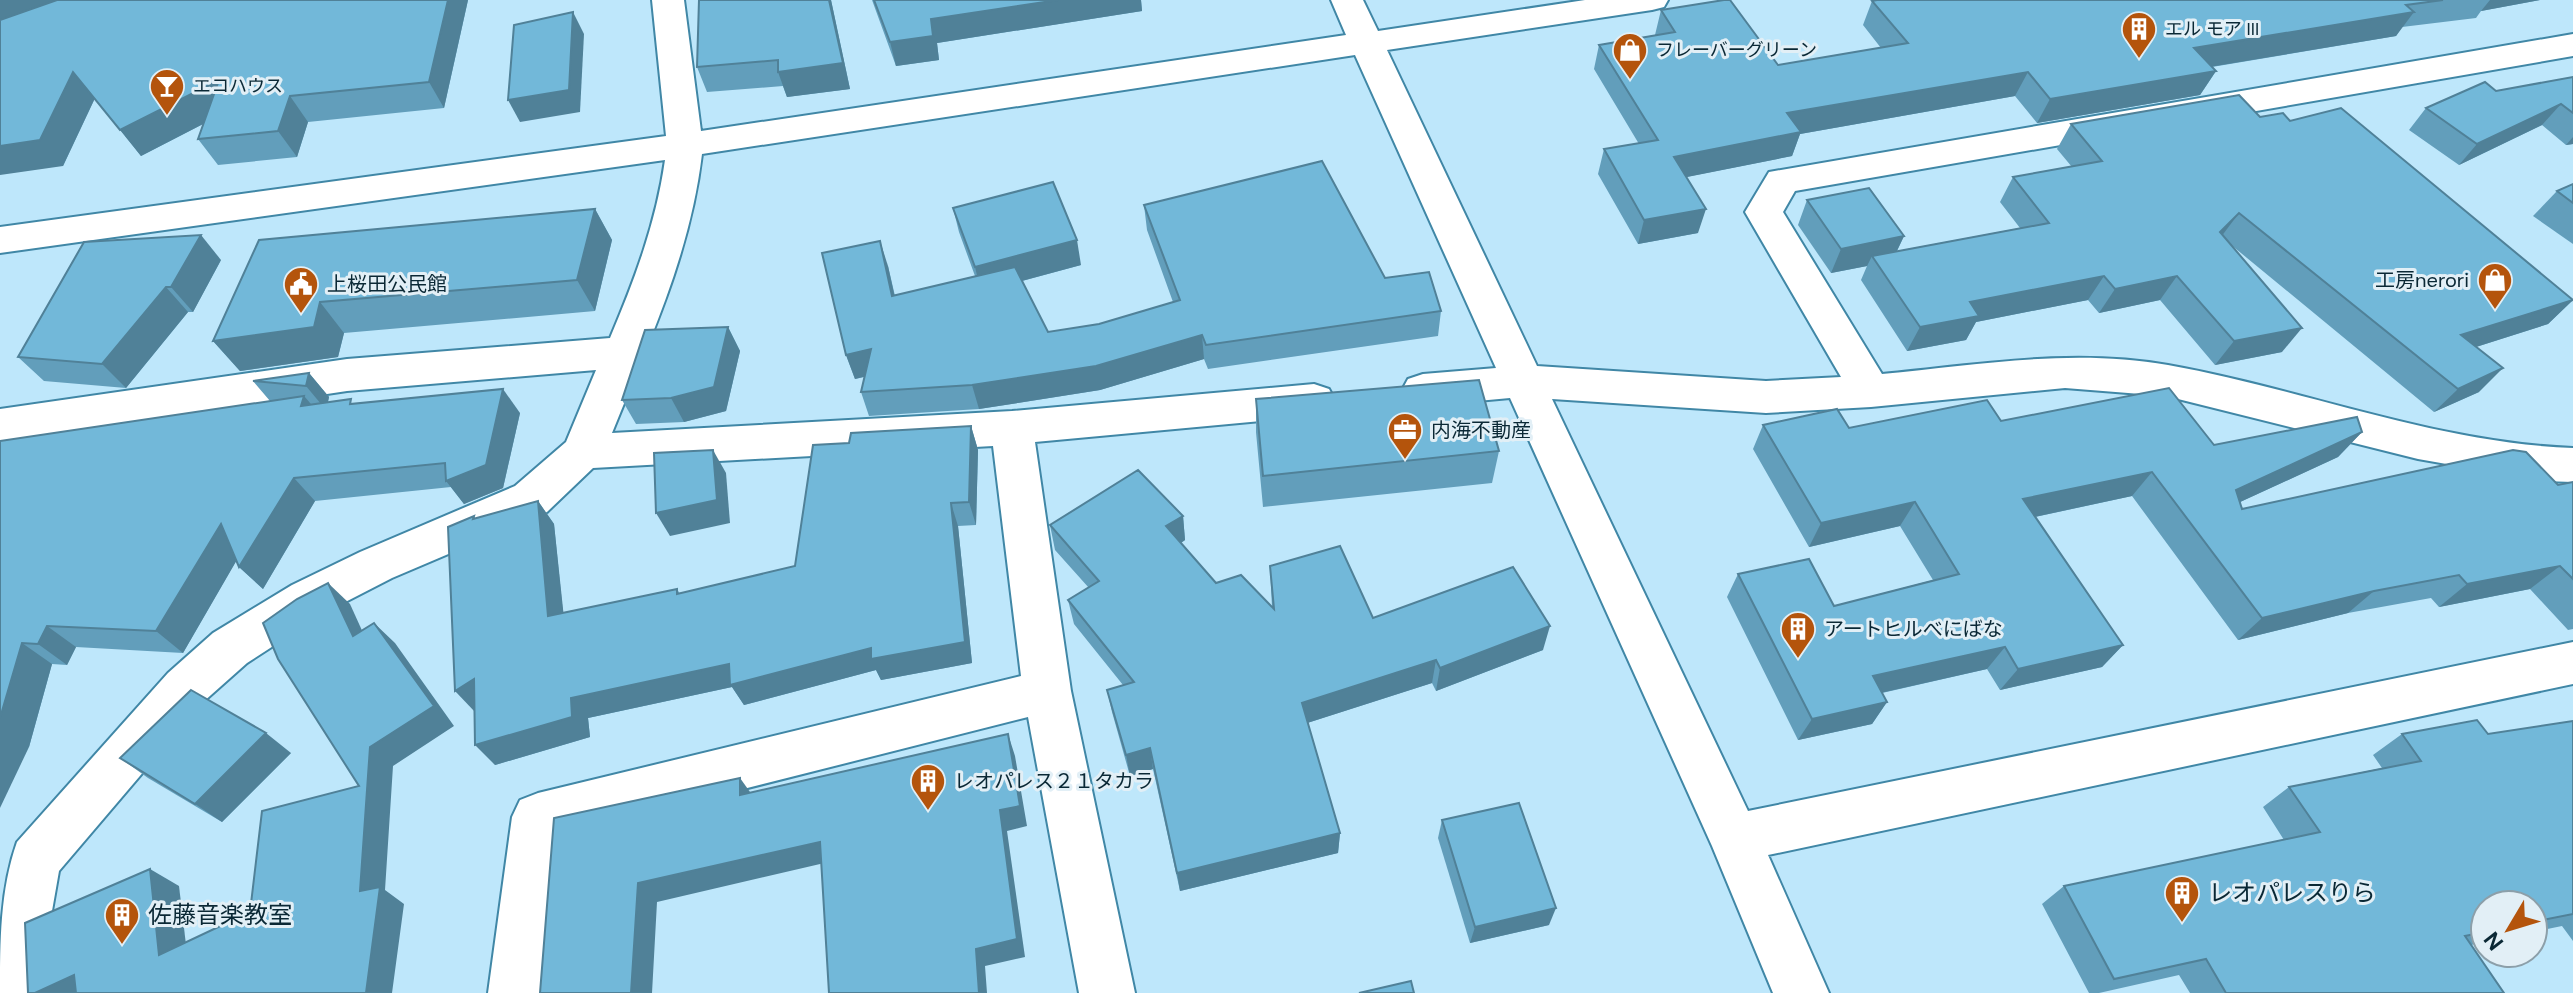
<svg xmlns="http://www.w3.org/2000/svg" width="2573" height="993" font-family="'DM Sans','Noto Sans JP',sans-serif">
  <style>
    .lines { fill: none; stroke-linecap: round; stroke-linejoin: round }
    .minor-casing { stroke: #4087a6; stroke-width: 4 }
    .minor { fill: #fff; fill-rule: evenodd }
    .wall { fill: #629ebb }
    .shaded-wall { fill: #508198 }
    .building { fill: #72b8d9; stroke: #508198; stroke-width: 2 }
    .labels { text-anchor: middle; stroke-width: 6; stroke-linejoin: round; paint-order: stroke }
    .far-poi-label { font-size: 18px; fill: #0a2835; stroke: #e2eff6; text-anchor: start }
    .poi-label { font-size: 20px; fill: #0a2835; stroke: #e2eff6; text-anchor: start }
    .near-poi-label { font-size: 24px; fill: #0a2835; stroke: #e2eff6; text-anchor: start }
  </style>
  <rect width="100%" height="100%" fill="#bee7fb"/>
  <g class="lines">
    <g class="minor-casing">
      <path id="minor" d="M652,0H684L701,131L1346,35L1331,0H1363L1378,31L1585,0H1668L1664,7L1652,10L1387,50L1537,366L1766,381L1841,377L1745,212L1769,172L2573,34V56L1795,191L1783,212L1882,374C1976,365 2073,348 2168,365C2303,389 2435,443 2573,448V482L2543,481L2418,459L2166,396L2065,388L1871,407L1766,413L1552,399L1748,811L2573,642V684L1768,855L1829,993H1773L1712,846L1510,398L1423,406L1408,401L1402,390L1408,379L1423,374L1496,368L1355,55L702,154C690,255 649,341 612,433L1012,411L1314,384L1329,389L1335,400L1329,411L1314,416L1035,442L1071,691L1135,993H1079L1028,717L562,835L544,993H488L512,817L520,800L538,793L1021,676L993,446L593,468L547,512L392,578L324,613L247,663L202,703L59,871L42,968L44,993H0C0,942 0,890 17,842L168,673L213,633L292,585L360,552L515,486L566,442L596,370L347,391L0,443V409L347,359L610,338C635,279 656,223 665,160L0,253V227L666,136Z"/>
    </g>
    <use href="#minor" class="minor"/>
  </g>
  <g class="wall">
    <path d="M0,0H468L444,108L308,122L297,157L218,165L198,139L203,124L141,156L95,98L63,166Z"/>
    <path d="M699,0H831L850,89L787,97L783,86L707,92L697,67Z"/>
    <path d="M872,0H1141L1142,11L937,43L939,60L896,66Z"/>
    <path d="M1877,0H2540L2481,11L2476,18L2402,27L2396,36L2212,67L2216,71L2200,95L2037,123L2015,96L1800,134L1792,156L1686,177L1698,233L1638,244L1598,174L1604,149L1639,144L1594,69L1599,45L1655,35L1661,10L1778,65L1881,48L1863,25L1872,1Z"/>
    <path d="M2573,77V144L2566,145L2542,125L2459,165L2409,130L2426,108L2496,91Z"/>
    <path d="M2260,117L2290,121L2573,300L2548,324L2476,347L2479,392L2434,412L2230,244L2282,352L2215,365L2160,300L2099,313L2088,300L1976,322L1966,340L1907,351L1861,280L1867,266L1831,273L1798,225L1807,200L1904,236L1897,251L2020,228L2000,202L2013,177L2072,167L2057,149L2071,124Z"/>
    <path d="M2573,184V244L2533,216L2557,191Z"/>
    <path d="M1144,205L1385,278L1441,311L1438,336L1208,369L1204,359L1100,390L979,409L869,416L861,392L864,377L855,379L846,355L888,266L895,296L975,276L959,232L953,208L1081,265L1022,281L1048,332L1099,324L1173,302L1147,230Z"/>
    <path d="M595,209L612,240L595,311L344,333L338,357L240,371L213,341L259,240Z"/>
    <path d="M221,260L193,312H188L126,388L44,381L18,357Z"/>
    <path d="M728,327L740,351L726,411L684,422L636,424L622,400Z"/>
    <path d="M309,373L329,397L328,402L520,413L503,488L464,504L451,487L315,501L263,589L239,567L236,561L183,653L76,647L67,665L52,664L29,747L0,441L270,401L253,381Z"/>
    <path d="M1256,399L1499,451L1492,483L1263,507L1256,432Z"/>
    <path d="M2001,421L2214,445L2362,432L2338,457L2240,502L2242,509L2558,485L2573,482V629L2568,630L2530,589L2439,607L2431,598L2348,613L2238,640L2132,496L2035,517L2123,645L2102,667L2000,690L1987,669L1882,693L1887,702L1872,724L1798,740L1727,597L1738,574L1834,606L1933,580L1900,526L1809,547L1753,449L1763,425L1849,428Z"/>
    <path d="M971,426L978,450L976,525L958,526L972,663L881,680L876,670L744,705L732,687L588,718L590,737L495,765L474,516L476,519L538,501L554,524L563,613L677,589L680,594L795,566L849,443Z"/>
    <path d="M1183,516L1185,540L1181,543L1216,583L1272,607L1270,566L1373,618L1543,650L1436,691L1432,683L1307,723L1340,833L1338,853L1180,891L1153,769L1130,776L1112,712L1107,690L1123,685L1074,624L1068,600L1089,588L1055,550L1050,525Z"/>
    <path d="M2573,721V941L2562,926L2533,932V905H2485V942L2471,945L2504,993H2190L2179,975L2099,993H2089L2042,904L2064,886L2284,840L2263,807L2289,787L2382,768L2373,755L2402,734H2488Z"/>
    <path d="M291,753L222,822L148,778L120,758Z"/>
    <path d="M1442,820L1549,925L1470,943L1438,838Z"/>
  </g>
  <g class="shaded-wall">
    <path d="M0,0H71L0,25Z"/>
    <path d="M448,0H468L444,108L429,82Z"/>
    <path d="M829,0H831L850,89L787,97L778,72Z"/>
    <path d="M1058,0H1141L1142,11L937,43L939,60L896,66L890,42L931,19Z"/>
    <path d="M2490,0H2540L2481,11Z"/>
    <path d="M573,12L584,34L580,112L520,122L508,100Z"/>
    <path d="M2414,12L2396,36L2179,72L2194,48Z"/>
    <path d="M2216,71L2200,95L2037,123L2050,99Z"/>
    <path d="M73,72L95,98L63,166L0,175V146Z"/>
    <path d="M2028,72L2015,96L1800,134L1792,156L1667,181L1674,157L1787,113Z"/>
    <path d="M219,80L238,106L141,156L120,130Z"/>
    <path d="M290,96L308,122L297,157L278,131Z"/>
    <path d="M2561,104L2542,125L2459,165L2477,144Z"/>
    <path d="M2573,137V144L2566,145Z"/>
    <path d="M595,209L612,240L595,311L577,280Z"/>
    <path d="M1706,209L1698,233L1638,244L1644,220Z"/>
    <path d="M2239,213L2221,237L2220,232Z"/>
    <path d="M201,235L221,260L193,312L171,287Z"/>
    <path d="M1904,236L1892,261L1872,256L1867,266L1831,273L1841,249Z"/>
    <path d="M1077,240L1081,265L981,292L975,267Z"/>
    <path d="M880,241L888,266L900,321L892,296Z"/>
    <path d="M2104,276L2088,300L1976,322L1966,340L1907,351L1920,327L1970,302Z"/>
    <path d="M2177,276L2160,300L2099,313L2115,289Z"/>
    <path d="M166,287L188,312L126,388L102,364Z"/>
    <path d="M2573,300L2548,324L2438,359L2461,335Z"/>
    <path d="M320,302L344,333L338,357L240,371L213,341Z"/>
    <path d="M728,327L740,351L726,411L684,422L671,398Z"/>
    <path d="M2302,328L2282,352L2215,365L2234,341Z"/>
    <path d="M1202,335L1204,359L1100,390L979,409L972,385Z"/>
    <path d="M871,349L879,373L855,379L846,355Z"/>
    <path d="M2503,368L2479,392L2434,412L2458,389Z"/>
    <path d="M309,373L329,397L326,410L306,386Z"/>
    <path d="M503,389L520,413L503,488L464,504L446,481Z"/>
    <path d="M304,396L324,419L301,406Z"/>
    <path d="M971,426L978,450L976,525L969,502Z"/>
    <path d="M2362,432L2338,457L2214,514L2236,490Z"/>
    <path d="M713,450L726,473L730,523L670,536L656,513Z"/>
    <path d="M2152,472L2132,496L2006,523L2023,499Z"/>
    <path d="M294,478L315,501L263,589L239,567Z"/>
    <path d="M538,501L554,524L566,637L548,616Z"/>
    <path d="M1915,502L1900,526L1809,547L1821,523Z"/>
    <path d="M951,503L958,526L972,663L881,680L876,670L744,705L732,687L588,718L590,737L495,765L475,745Z"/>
    <path d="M1183,516L1185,540L1169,551L1166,526Z"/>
    <path d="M221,524L245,546L183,653L156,631Z"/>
    <path d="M2560,566L2530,589L2439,607L2467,584Z"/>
    <path d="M328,583L350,604L374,657L353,636Z"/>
    <path d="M2374,591L2348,613L2238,640L2262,618Z"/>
    <path d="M374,623L395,643L454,726L393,766L385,890L404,904L392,993H366L360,891Z"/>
    <path d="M47,626L76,647L67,665L38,644Z"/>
    <path d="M1550,626L1543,650L1436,691L1440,668Z"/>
    <path d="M22,643L52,664L29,747L0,808V718Z"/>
    <path d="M2123,645L2102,667L2000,690L2018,669Z"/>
    <path d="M2005,647L1987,669L1858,698L1873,676Z"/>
    <path d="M1436,660L1432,683L1301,725L1302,703Z"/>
    <path d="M474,679L475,712L455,691Z"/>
    <path d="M1887,702L1872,724L1798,740L1812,719Z"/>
    <path d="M266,733L291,753L222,822L195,804Z"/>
    <path d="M1008,734L1015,756L1027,826L1007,831L1025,957L985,966L987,993H979L976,949L1000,810Z"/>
    <path d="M1150,748L1153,769L1130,776L1126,755Z"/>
    <path d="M740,778L755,799L740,795Z"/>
    <path d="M1340,833L1338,853L1180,891L1177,873Z"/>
    <path d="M820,842L833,861L657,902L652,993H631L638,883Z"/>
    <path d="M150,869L179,886L189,970L159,955Z"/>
    <path d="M1556,908L1549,925L1470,943L1475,927Z"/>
    <path d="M74,975L101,993H35Z"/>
  </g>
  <g class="building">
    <path d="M57,0H448L429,82L290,96L278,131L198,139L219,80L120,130L73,72L40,140L0,146V20Z"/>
    <path d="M699,0H829L843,63L778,72V60L697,67Z"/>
    <path d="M874,0H1058L931,19L933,36L890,42Z"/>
    <path d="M1724,0H1730L1778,65L1908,43L1872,1L1877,0H2443L2406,5L2414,12L2194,48L2216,71L2050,99L2028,72L1787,113L1801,132L1674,157L1706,209L1644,220L1604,149L1658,140L1599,45L1675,32L1661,10Z"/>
    <path d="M573,12L569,90L508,100L514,25Z"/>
    <path d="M2573,77V113L2561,104L2477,144L2426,108L2485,82L2496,91Z"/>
    <path d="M2239,95L2260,117L2283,113L2290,121L2341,108L2573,300L2461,335L2503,368L2458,389L2239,213L2220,232L2302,328L2234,341L2177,276L2115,289L2104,276L1970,302L1979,316L1920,327L1872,256L2049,223L2013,177L2102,161L2071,124Z"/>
    <path d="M1322,161L1385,278L1429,272L1441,311L1206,345L1202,335L1096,366L972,385L861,392L871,349L846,355L822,253L880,241L892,296L1015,267L1048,332L1099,324L1180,300L1144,205Z"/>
    <path d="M1053,182L1077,240L975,267L953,208Z"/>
    <path d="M2573,184V203L2557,191Z"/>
    <path d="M1869,188L1904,236L1841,249L1807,200Z"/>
    <path d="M595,209L577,280L320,302L314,327L213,341L259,240Z"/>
    <path d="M201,235L171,287H166L102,364L18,357L84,242Z"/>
    <path d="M728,327L714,387L671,398L622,400L645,330Z"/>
    <path d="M309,373L306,386L253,381Z"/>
    <path d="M1479,380L1499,451L1263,476L1256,399Z"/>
    <path d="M2169,388L2214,445L2357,417L2362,432L2236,490L2242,509L2513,450L2526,452L2558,485L2573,482V579L2560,566L2467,584L2459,575L2374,591L2262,618L2152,472L2023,499L2123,645L2018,669L2005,647L1873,676L1887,702L1812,719L1738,574L1809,559L1834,606L1959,574L1915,502L1821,523L1763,425L1837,409L1849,428L1987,400L2001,421Z"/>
    <path d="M503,389L486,465L446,481L445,463L294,478L239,567L221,524L156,631L47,626L38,644L22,643L0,718V441L304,396L301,406L351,399L350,404Z"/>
    <path d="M971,426L969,502L951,503L965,642L871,659V648L730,685L729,664L571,698L572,717L475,745L474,679L455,691L448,527L474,516L473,519L538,501L548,616L677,589V594L795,566L813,445L849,443L851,433Z"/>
    <path d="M713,450L717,500L656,513L654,453Z"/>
    <path d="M1138,470L1183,516L1166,526L1216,583L1241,575L1274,609L1270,566L1340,546L1373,618L1513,567L1550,626L1440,668L1436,660L1302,703L1340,833L1177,873L1150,748L1126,755L1107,690L1134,682L1068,600L1099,581L1050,525Z"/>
    <path d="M328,583L353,636L374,623L434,706L370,747L360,891L380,887L366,993H76L74,975L35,993H28L25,923L150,869L159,955L250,912L262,811L359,786L278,659L263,623L297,599Z"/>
    <path d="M191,690L266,733L195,804L120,758Z"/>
    <path d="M2477,720L2488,734L2573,721V914L2533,922V905H2485V932L2465,936L2504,993H2226L2206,959L2114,979L2064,886L2320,832L2289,787L2421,761L2402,734Z"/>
    <path d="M1008,734L1020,806L1000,810L1017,939L976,949L979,993H829L820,842L638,883L631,993H540L554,818L740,778V795Z"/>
    <path d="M1519,803L1556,908L1475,927L1442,820Z"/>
    <path d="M1411,981L1414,993H1359Z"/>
  </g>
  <defs>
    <g id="building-pin" transform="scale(1.8)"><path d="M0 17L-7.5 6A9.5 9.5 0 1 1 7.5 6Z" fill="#b4540c" stroke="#e2eff6"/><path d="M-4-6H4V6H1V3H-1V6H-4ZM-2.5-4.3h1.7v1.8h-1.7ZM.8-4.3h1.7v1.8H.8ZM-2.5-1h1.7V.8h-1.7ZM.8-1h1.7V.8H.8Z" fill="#fff"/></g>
    <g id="shop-pin" transform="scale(1.8)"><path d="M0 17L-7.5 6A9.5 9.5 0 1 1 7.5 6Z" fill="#b4540c" stroke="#e2eff6"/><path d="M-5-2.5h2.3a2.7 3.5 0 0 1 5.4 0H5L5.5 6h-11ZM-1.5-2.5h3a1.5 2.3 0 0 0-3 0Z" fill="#fff"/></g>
    <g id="bar-pin" transform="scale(1.8)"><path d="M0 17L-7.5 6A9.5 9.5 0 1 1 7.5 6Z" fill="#b4540c" stroke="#e2eff6"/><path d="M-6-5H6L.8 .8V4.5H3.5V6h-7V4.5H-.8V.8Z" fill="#fff"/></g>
    <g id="civic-pin" transform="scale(1.8)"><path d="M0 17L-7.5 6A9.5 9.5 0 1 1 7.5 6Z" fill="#b4540c" stroke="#e2eff6"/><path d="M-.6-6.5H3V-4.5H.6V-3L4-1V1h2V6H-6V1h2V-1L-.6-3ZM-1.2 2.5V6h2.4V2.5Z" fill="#fff"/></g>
    <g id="office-pin" transform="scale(1.8)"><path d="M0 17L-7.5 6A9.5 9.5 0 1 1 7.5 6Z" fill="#b4540c" stroke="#e2eff6"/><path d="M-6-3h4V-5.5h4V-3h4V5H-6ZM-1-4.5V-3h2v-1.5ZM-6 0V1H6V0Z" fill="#fff"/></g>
  </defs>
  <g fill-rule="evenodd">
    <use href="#building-pin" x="2139" y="29"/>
    <use href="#shop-pin" x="1630" y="50"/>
    <use href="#bar-pin" x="167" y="86"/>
    <use href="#shop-pin" x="2495" y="280"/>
    <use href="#civic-pin" x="301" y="284"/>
    <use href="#office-pin" x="1405" y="430"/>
    <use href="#building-pin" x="1798" y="629"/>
    <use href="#building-pin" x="928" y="781"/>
    <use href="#building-pin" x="2182" y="893"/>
    <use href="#building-pin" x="122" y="915"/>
  </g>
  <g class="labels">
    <g class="far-poi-label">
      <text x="2165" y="35">エル モア III</text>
      <text x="1656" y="56">フレーバーグリーン</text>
      <text x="193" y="92">エコハウス</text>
    </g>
    <g class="poi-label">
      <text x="2469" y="287" text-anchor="end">工房nerori</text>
      <text x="327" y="291">上桜田公民館</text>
      <text x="1431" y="437">内海不動産</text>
      <text x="1824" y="636">アートヒルべにばな</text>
      <text x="954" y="788">レオパレス２１タカラ</text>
    </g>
    <g class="near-poi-label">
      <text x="2208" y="901">レオパレスりら</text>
      <text x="148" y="923">佐藤音楽教室</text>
    </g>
  </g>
  <g transform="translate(2509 929) rotate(232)"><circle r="38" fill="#e2eff6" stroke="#8c9fa9" stroke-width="2"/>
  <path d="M0-6L14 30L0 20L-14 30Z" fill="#b4540c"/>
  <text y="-12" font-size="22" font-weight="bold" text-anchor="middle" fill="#0a2835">N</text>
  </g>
</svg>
